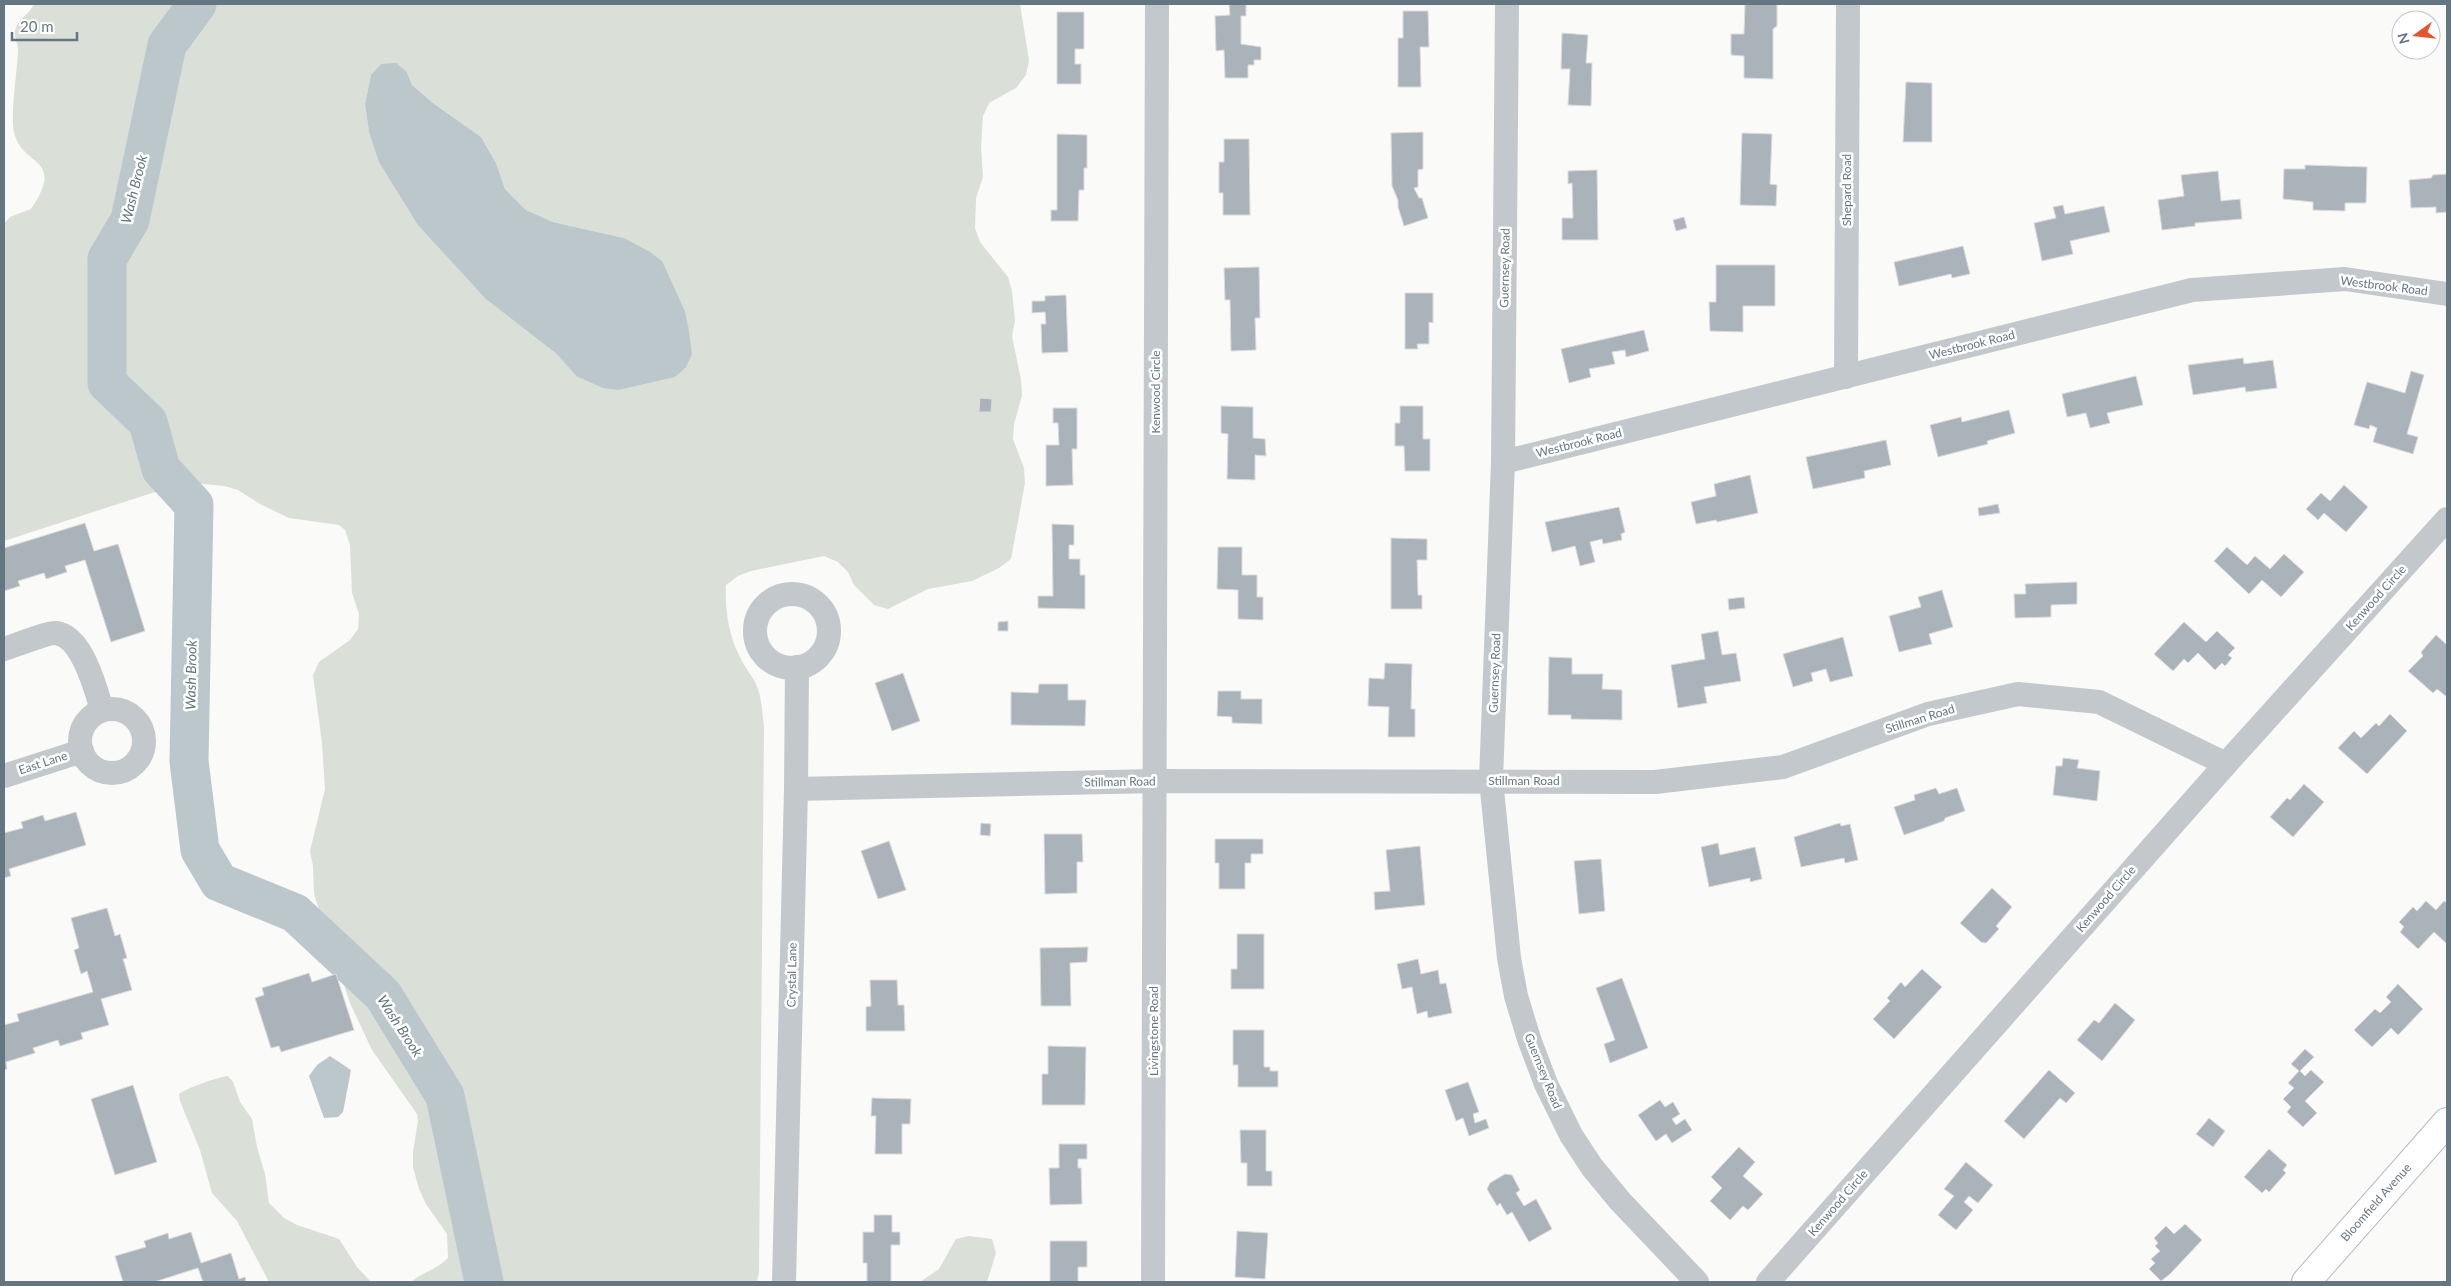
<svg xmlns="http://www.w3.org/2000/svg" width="2451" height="1286" font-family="Lato,sans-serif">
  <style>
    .green { fill: #dadfd7; fill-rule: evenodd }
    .water { fill: #bbc7cb }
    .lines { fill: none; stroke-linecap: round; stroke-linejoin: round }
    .river { stroke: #bbc7cb; stroke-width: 39 }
    .building { fill: #aab3b9; stroke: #dcdcda }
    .major-casing { stroke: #b5babe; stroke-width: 30 }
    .minor { stroke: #c3c8cc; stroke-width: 24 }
    .major { stroke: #fff; stroke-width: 28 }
    .labels { text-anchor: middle; stroke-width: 5; stroke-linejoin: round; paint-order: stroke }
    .street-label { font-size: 12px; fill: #657683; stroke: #fff }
    .water-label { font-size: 14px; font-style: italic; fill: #60757c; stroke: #fff }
  </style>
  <rect width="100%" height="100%" fill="#fafaf8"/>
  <g class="green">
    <path d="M34,4H1020L1029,60L1026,75L1016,88L989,103L983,116L981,147L983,177L976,198L975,228L980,242L1008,277L1012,291L1015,321L1012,336L1021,380L1022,395L1014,424L1013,439L1024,468L1025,483L1011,559L999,568L972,581L928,589L888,609L874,605L854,585L848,572L838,562L824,556L751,571L738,576L726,585C725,610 728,634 740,657C744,667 752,675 756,684C762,697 762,713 764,727L759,1272L757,1282H411C423,1272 436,1270 448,1258L447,1234L426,1204L419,1189L413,1167V1152L418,1121L417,1114L372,1050L350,1003L314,894L313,866L310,851L325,789L322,743L313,675L319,662L350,640L358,629L359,614L352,593L350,545L345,530L339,525L289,518L260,504L238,490L224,486L195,483L158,491L4,541V224L10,217L31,209C69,152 15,170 13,124C12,100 17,75 18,50C18,44 14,37 15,31C18,18 29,15 34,4ZM407,72L412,85L433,103L481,137L496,163L505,189L526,210L553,222L624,238L661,261L685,311L688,325L576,376L369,132L365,104L371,75Z"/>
    <path d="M228,1076L233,1082L240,1102L252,1119L257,1147L265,1174L269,1203L284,1218L297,1225L339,1239L357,1267L371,1282H269L237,1221L212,1193L200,1150L180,1101L179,1094C187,1088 218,1077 228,1076Z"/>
    <path d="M969,1236L992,1239L996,1253L987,1282H920L939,1269L956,1239Z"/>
  </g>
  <g class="water">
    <path d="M396,63L407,72L412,85L433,103L481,137L496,163L505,189L526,210L553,222L624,238L650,252L662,261L685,311L688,325L692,354L686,367L675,377L618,390L603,388L576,376L557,354L486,299L418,225L379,162L369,132L365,104L371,75L381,64Z"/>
    <path d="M330,1056L351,1070L343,1112L338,1117L324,1118L309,1076L317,1065Z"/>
  </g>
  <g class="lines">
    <path class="river" d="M197,4L167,45L130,220L107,259V383L148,422L161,469L194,505L189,761L200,850L219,882L295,913L383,995L445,1096L484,1282"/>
  </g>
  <g class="building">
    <path d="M1229,4H1246V16H1241V44L1261,47V60H1254V65H1248V78H1225L1224,50L1216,51L1215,16L1230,15Z"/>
    <path d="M1745,4H1777V26L1773,29V79L1744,78V56L1731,55V34H1744Z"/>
    <path d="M1403,11H1428L1429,47H1420L1421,87H1398V38H1403Z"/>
    <path d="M1057,12H1084V49H1075V64H1081V84H1057Z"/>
    <path d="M1562,33L1588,35L1586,63H1592L1591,106L1568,105L1570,69H1561Z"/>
    <path d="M1906,82L1932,83V142H1903Z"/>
    <path d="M1423,132V169L1418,170V187L1414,188L1419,198H1422L1428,218L1404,226L1398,207V200L1392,186L1391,133Z"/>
    <path d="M1742,133L1772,134L1770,184L1777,185L1776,206L1740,205Z"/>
    <path d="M1057,134L1087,135V168H1084V190H1079L1078,221H1051V210H1057Z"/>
    <path d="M1224,139H1249L1250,215H1223V193H1219V162H1224Z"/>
    <path d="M2305,165L2367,167L2366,203H2345V211L2313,210V202L2283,199L2284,169H2305Z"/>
    <path d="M1597,170L1598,240H1562V218H1573L1572,183L1568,184V171Z"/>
    <path d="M2218,171L2221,201L2240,199L2242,219L2195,223V226L2162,230L2158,200L2184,196L2181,175Z"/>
    <path d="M2447,174V212L2436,213V207L2411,208L2409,180L2431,178L2433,175Z"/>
    <path d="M2063,205L2065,214L2104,206L2110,232L2070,241L2073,254L2042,261L2034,223L2056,218L2053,207Z"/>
    <path d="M1684,217L1687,228L1676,231L1673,220Z"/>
    <path d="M1963,246L1970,274L1952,278L1951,274L1899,286L1894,262Z"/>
    <path d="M1716,265H1775V306H1743V332L1710,331L1709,302H1716Z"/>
    <path d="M1259,267L1260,318H1255L1256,350L1231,351L1230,300H1225L1224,268Z"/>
    <path d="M1405,293H1433V323L1429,322V344H1417L1418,349H1405Z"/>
    <path d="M1066,295L1068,352L1042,353L1041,324H1046L1045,312L1032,313V301H1045V296Z"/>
    <path d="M1644,330L1649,351L1626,357L1625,350L1612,352L1615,364L1589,369L1591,377L1569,383L1561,349Z"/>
    <path d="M2243,358L2244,364L2273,360L2277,388L2246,392L2245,387L2193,395L2188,365Z"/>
    <path d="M2411,371L2424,375L2407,434L2418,437L2413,454L2373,442L2377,428L2370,425L2369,429L2354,425L2367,382L2405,393Z"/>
    <path d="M2136,376L2143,405L2107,413L2110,423L2090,428L2086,413L2067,417L2062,394Z"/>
    <path d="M980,398L992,399L991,412H979Z"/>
    <path d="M1221,406L1253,407V438L1265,439L1266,456L1255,455V480L1227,479L1228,434L1221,433Z"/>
    <path d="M1400,406H1423V439H1430V471H1405L1404,446H1395V423H1400Z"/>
    <path d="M1053,408H1077V449H1072L1073,485L1046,486V445H1059L1058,423H1053Z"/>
    <path d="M2009,410L2015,433L1987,441L1988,444L1938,457L1930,425L1961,417L1962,422Z"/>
    <path d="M1886,440L1891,465L1864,471L1865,478L1813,489L1806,457Z"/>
    <path d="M1750,475L1758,513L1717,522L1716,520L1696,524L1691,502L1716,496L1714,484Z"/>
    <path d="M2344,485L2368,507L2346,532L2324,513L2318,520L2306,509L2321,493L2330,501Z"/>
    <path d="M1998,504L2000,513L1979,516L1978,508Z"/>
    <path d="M1619,507L1625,532L1621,534L1622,540L1603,544L1602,539L1590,542L1595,562L1580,566L1575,546L1552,552L1545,522Z"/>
    <path d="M85,523L94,551L118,544L145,631L111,642L85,560L65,566L67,572L46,579L44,573L18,581L20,586L4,591V548Z"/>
    <path d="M1052,524L1074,525V545H1069V559H1080V575H1085V609L1038,608V596H1053Z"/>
    <path d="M1391,538L1427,539V560H1417L1418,595H1422V609H1391Z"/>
    <path d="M1218,547H1242V575H1257V597H1263V620L1238,619V590L1217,589Z"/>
    <path d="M2227,547L2247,565L2255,556L2270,569L2284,554L2304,572L2281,597L2262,580L2249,594L2214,561Z"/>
    <path d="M2077,582V604L2051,605V617L2015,618L2014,594H2026L2025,584Z"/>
    <path d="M1942,590L1953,627L1929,634L1932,644L1899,652L1889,616L1921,607L1918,597Z"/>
    <path d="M1744,597L1745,608L1729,610L1728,599Z"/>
    <path d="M1008,621V631H998V622Z"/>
    <path d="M2184,622L2206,642L2217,631L2235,648L2228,655L2232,658L2225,666L2222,663L2215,670L2198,653L2188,663L2184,659L2173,671L2154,654Z"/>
    <path d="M1718,631L1722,655L1736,653L1741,681L1704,687L1707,703L1678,708L1671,665L1705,659L1701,634Z"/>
    <path d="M2436,635L2447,645V697L2437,689L2433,693L2408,671L2423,656L2421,652Z"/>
    <path d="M1843,637L1853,676L1830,682L1826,669L1811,673L1813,681L1793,687L1783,654Z"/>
    <path d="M1549,657L1572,658V674H1603L1602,689L1622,690V720L1571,719V715H1548Z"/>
    <path d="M1385,663L1412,664L1411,709H1415V737H1388L1389,707L1368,706L1369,678L1384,679Z"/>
    <path d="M903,673L920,721L892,731L875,683Z"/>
    <path d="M1039,684H1068V700H1086L1085,726L1011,725V692L1038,693Z"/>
    <path d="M1218,691H1241V699H1262V724L1232,723V717L1217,716Z"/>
    <path d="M2390,714L2407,731L2367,774L2338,748L2354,731L2361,738L2376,723L2379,726Z"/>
    <path d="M2063,758L2079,760L2077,768L2100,771L2097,801L2053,795L2056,766H2062Z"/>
    <path d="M2304,784L2324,802L2293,837L2270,817L2287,798L2290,800Z"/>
    <path d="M1936,788L1939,794L1957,788L1965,811L1945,818L1944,821L1904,835L1894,807L1915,800L1914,795Z"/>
    <path d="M76,812L86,845L9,869L11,876L4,878V833L23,828L21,822L43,815L45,821Z"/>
    <path d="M981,823L991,824L990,836L980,835Z"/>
    <path d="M1840,823L1841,826L1850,824L1858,860L1845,863L1844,858L1801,867L1794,837Z"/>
    <path d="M1044,834H1082L1083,862H1077V893L1045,894Z"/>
    <path d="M1215,839H1263V854H1251V863H1245V889H1219V863H1215Z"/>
    <path d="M889,841L906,890L878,899L861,851Z"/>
    <path d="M1718,843L1720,855L1755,847L1762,879L1750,882V878L1709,887L1701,847Z"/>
    <path d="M1420,846L1425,905L1375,910L1374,892L1390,891L1386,850Z"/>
    <path d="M1601,859L1605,911L1579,914L1574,861Z"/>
    <path d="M1992,888L2012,907L1996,926L1999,929L1986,943L1981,942L1960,923Z"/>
    <path d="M2426,901L2436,910L2444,901L2447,903V944L2434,932L2418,949L2400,932L2404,927L2399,922L2413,907L2417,911Z"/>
    <path d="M107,908L115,936L120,934L127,958L123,959L132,990L101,999L109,1025L81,1033L83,1039L60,1046L58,1040L33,1048L35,1053L6,1062L7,1069L4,1070V1025L19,1021L17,1014L93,992L87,971L81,974L74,950L79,948L71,918Z"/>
    <path d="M1237,934H1264V989H1231V969H1237Z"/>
    <path d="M1088,947L1087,962L1070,963L1071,1006H1041L1040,948Z"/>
    <path d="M1418,959L1421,974L1438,970L1440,984L1446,983L1452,1013L1428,1018L1427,1011L1417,1014L1412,987L1402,989L1397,964Z"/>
    <path d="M1922,969L1942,987L1894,1039L1873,1019L1890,1001L1887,998L1901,982L1905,987Z"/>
    <path d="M309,973L312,982L336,974L354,1030L281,1052L279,1046L271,1048L255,998L264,995L262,988Z"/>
    <path d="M1622,978L1648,1048L1610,1063L1604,1044L1615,1040L1596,988Z"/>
    <path d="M870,980H897L898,1005H904L905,1031H866V1007L871,1006Z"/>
    <path d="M2398,984L2423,1009L2398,1035L2391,1028L2372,1047L2354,1030L2375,1009L2380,1013L2391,1002L2386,997Z"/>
    <path d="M2115,1003L2135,1020L2102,1061L2077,1040L2094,1020L2099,1023Z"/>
    <path d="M1233,1030H1264V1067H1270V1071H1278V1087H1238V1065H1233Z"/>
    <path d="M1048,1046L1086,1047L1085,1105H1042V1074H1048Z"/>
    <path d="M2305,1049L2314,1057L2300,1071L2305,1076L2311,1070L2324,1082L2305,1101L2317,1113L2303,1127L2287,1112L2291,1107L2283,1099L2294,1088L2288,1083L2299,1071L2291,1064Z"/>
    <path d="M2049,1070L2075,1093L2066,1103L2060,1098L2024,1139L2004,1121Z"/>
    <path d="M1468,1082L1479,1112L1473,1114L1475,1123L1486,1119L1489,1128L1469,1136L1463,1118L1456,1121L1445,1090Z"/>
    <path d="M133,1085L157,1162L115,1175L91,1099Z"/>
    <path d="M872,1098L911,1099L910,1124H902V1154H875L876,1116H871Z"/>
    <path d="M1660,1100L1665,1107L1673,1102L1680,1114L1672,1119L1676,1125L1685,1119L1692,1130L1672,1143L1666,1134L1656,1141L1638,1115Z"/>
    <path d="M2209,1118L2225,1131L2213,1147L2196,1134Z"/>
    <path d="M1240,1130H1266V1171H1272V1186H1247V1163H1241Z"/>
    <path d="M1059,1144H1087V1159H1078V1168H1081L1082,1204L1050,1205L1049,1168H1059Z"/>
    <path d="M1739,1147L1755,1162L1743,1176L1763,1194L1748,1210L1743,1206L1730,1220L1710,1201L1722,1188L1711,1177Z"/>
    <path d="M2269,1149L2287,1165L2283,1170L2286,1173L2269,1192L2266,1189L2262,1193L2244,1177Z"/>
    <path d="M1966,1162L1993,1185L1978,1203L1969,1196L1964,1202L1973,1210L1956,1230L1938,1215L1954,1196L1944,1189Z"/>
    <path d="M1505,1174L1512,1175L1520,1190L1516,1193L1524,1206L1536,1199L1552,1229L1529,1242L1512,1212L1507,1215L1500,1203L1497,1206L1487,1189L1490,1183Z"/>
    <path d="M874,1215H892V1232H900V1245H891V1282H867V1263H863V1232H874Z"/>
    <path d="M2185,1224L2202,1240L2170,1274L2161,1281L2149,1269L2155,1263L2151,1259L2160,1251L2155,1246L2158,1243L2154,1238L2166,1226L2174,1234Z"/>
    <path d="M1237,1231L1268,1233L1265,1279L1235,1277Z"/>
    <path d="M191,1232L201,1263L231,1253L239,1279L245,1277L246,1282H203L198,1268L154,1282H123L115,1256L146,1247L144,1241L168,1233L169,1239Z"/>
    <path d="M1050,1241H1087V1267H1078V1282H1050Z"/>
  </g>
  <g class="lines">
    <g class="major-casing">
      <g id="major">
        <path id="s1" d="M2306,1282L2447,1122"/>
      </g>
    </g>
    <g class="minor">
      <path d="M1507,4L1503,462L1491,780L1509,958L1516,996L1529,1039L1546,1084L1571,1135L1592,1167L1620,1201L1697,1282"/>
      <path d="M1846,377L1848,4"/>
      <path d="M1503,462L2192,290L2345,279L2447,294"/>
      <circle cx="792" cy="631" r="37"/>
      <path d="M4,649C14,646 48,632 56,633C82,636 96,689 102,710"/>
      <circle cx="112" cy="741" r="32"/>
      <path d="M4,776L82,751"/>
      <path d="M796,789L1156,781L1655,782L1783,767L1928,714L2018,694L2099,702L2226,764"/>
      <path d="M784,1282L796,789L797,667"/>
      <path d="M1153,1282L1157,4"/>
      <path d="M1768,1282L2226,764L2447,519"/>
    </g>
    <use href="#major" class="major"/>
  </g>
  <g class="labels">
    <g class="street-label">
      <text transform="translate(1847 190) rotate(-90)" y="4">Shepard Road</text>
      <text transform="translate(1505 268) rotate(-89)" y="4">Guernsey Road</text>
      <text transform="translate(2384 286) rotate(7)" y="4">Westbrook Road</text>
      <text transform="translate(1972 345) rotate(-14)" y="4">Westbrook Road</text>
      <text transform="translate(1156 392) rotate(-90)" y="4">Kenwood Circle</text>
      <text transform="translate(1579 443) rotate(-14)" y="4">Westbrook Road</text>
      <text transform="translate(2376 598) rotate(-48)" y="4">Kenwood Circle</text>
      <text transform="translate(1495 673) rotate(-88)" y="4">Guernsey Road</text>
      <text transform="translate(1920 719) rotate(-17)" y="4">Stillman Road</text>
      <text transform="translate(43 763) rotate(-18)" y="4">East Lane</text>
      <text x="1524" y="785">Stillman Road</text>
      <text transform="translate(1120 782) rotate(-1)" y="4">Stillman Road</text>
      <text transform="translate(2106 899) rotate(-49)" y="4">Kenwood Circle</text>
      <text transform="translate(792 975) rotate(-89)" y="4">Crystal Lane</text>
      <text transform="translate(1154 1031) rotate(-90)" y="4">Livingstone Road</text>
      <text transform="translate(1543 1071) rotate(68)" y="4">Guernsey Road</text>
      <text dy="4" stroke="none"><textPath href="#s1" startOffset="106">Bloomfield Avenue</textPath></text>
      <text transform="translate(1838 1203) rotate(-49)" y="4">Kenwood Circle</text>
    </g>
    <g class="water-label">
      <text transform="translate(134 189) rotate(-76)" y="5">Wash Brook</text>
      <text transform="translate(191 675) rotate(-89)" y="5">Wash Brook</text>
      <text transform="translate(400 1026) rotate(57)" y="5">Wash Brook</text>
    </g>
  </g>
  <rect width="2451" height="1286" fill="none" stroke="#657683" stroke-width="10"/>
  <g transform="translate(2416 35) rotate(255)"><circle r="24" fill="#ffffff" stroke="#c1c8cd"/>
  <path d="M0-4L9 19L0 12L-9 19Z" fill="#e4572e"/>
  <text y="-8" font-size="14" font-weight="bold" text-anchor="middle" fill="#657683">N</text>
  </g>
  <path d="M12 32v8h65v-8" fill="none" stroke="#657683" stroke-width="2.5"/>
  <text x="20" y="32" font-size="15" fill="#657683" stroke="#ffffff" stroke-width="4" paint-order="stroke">20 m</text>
</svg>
